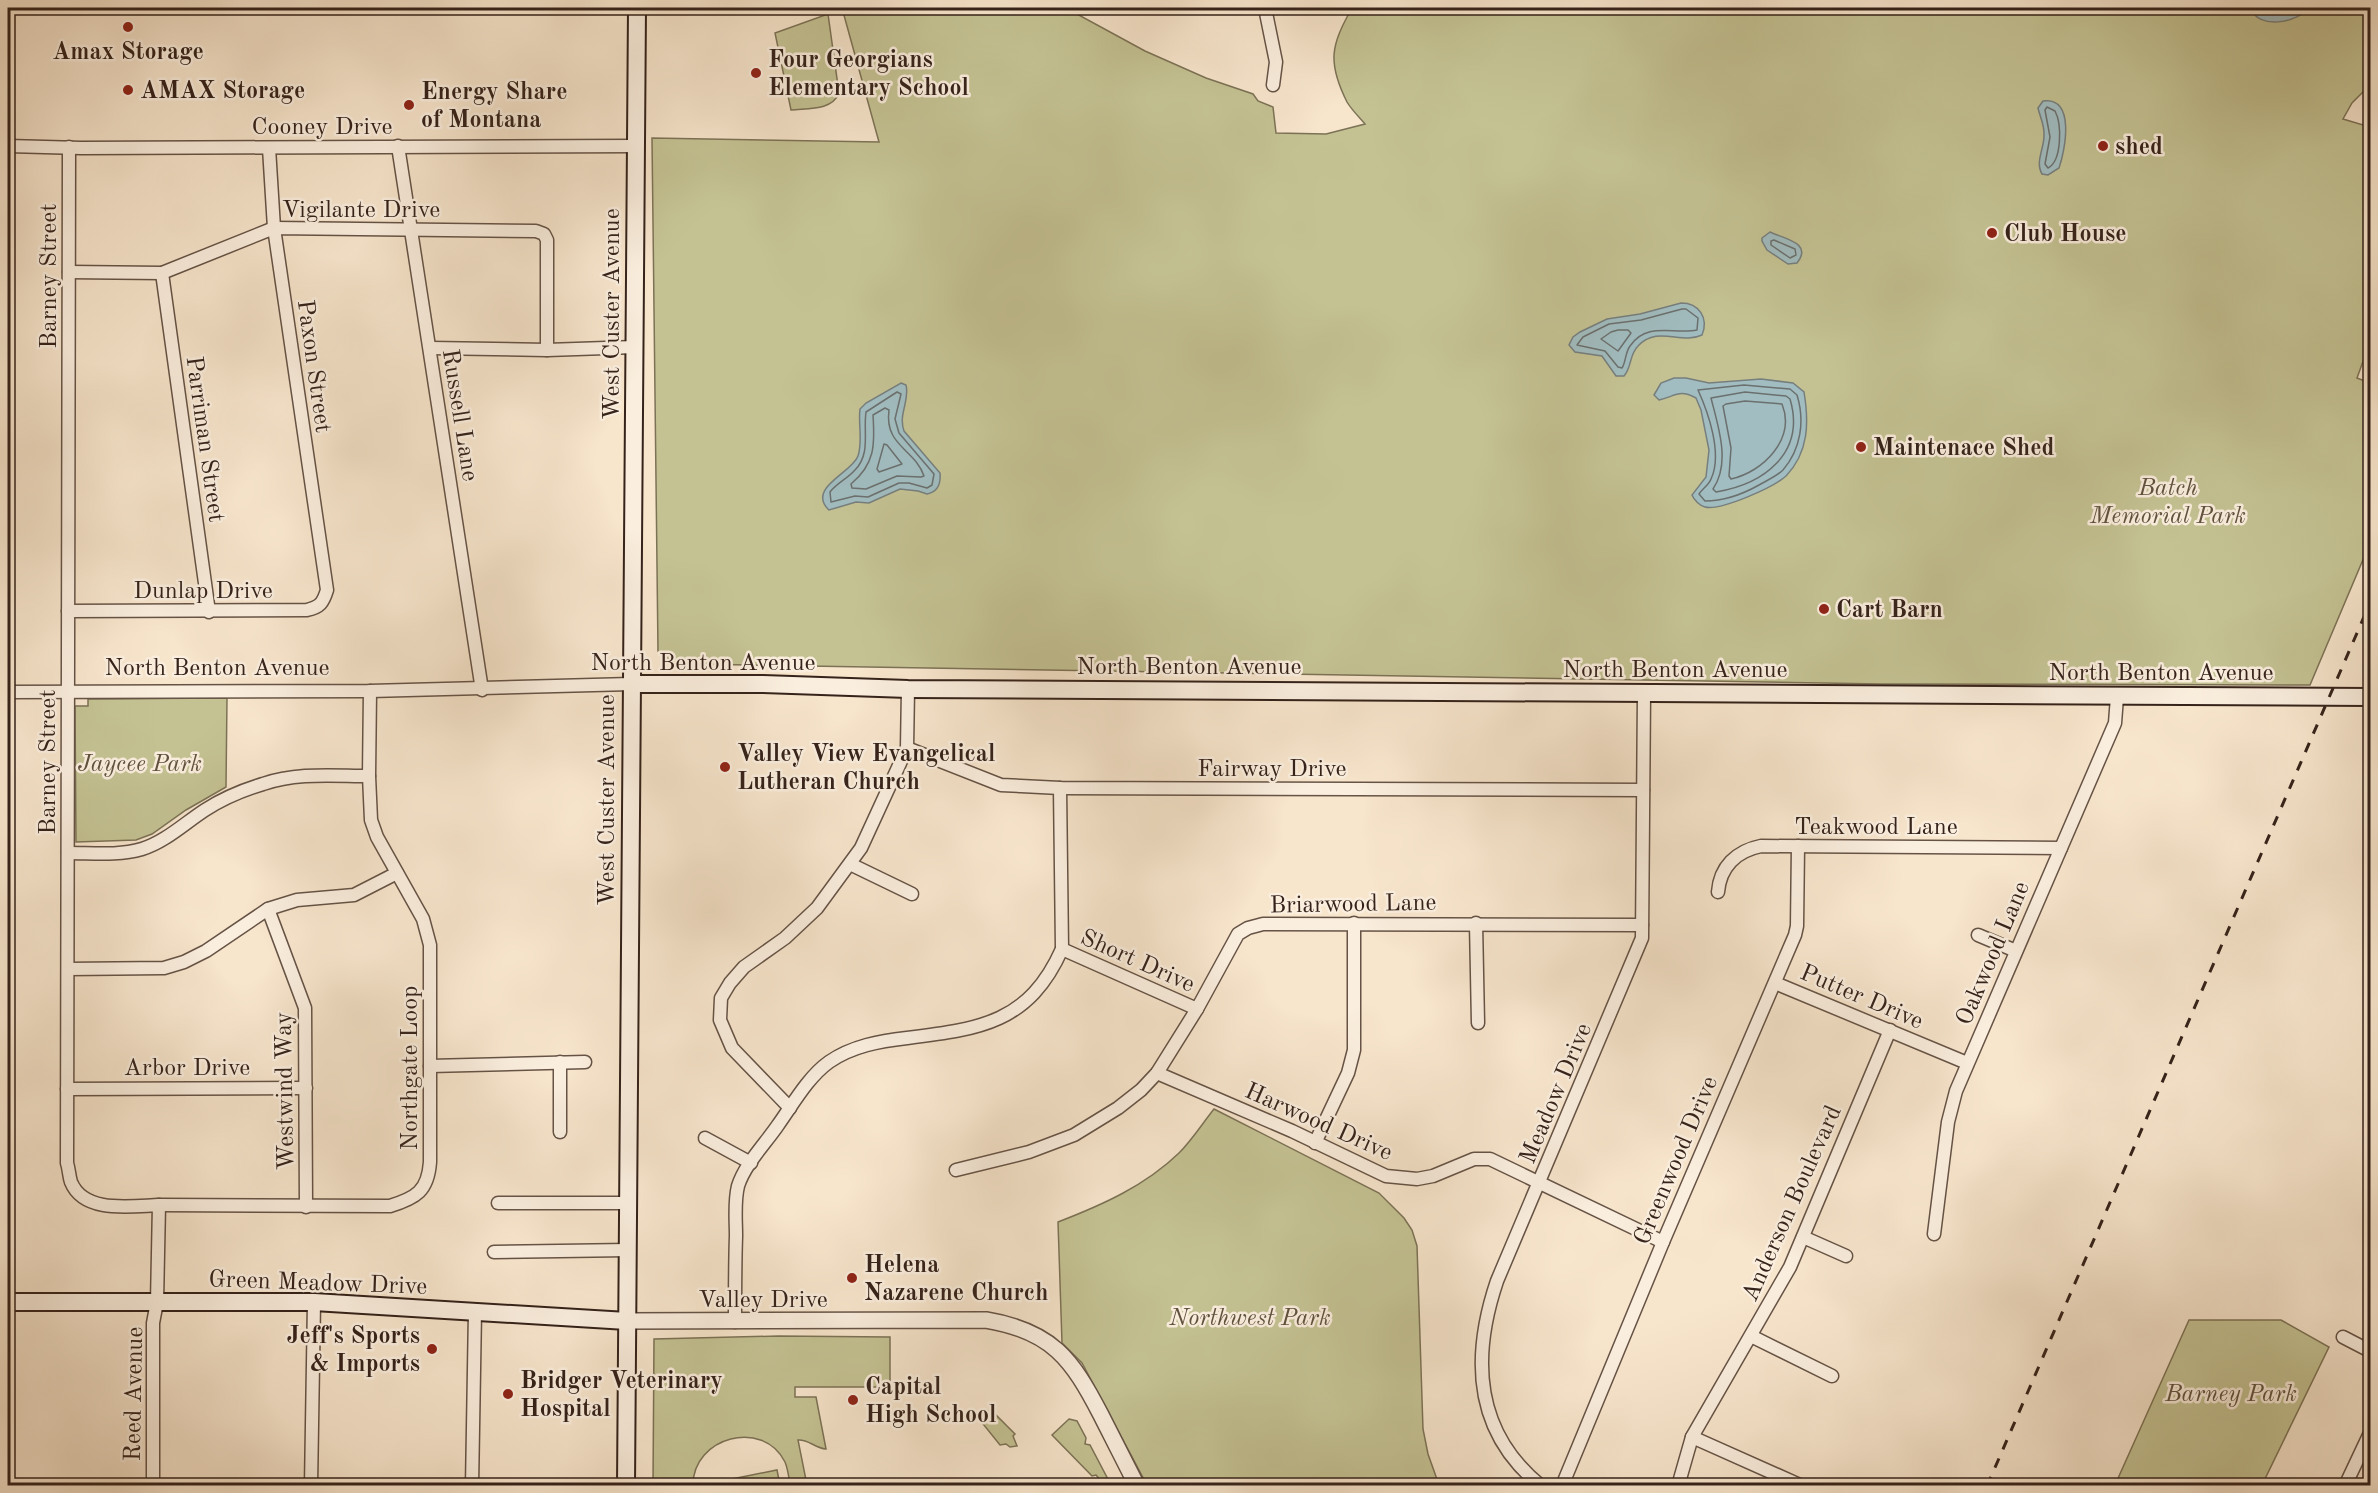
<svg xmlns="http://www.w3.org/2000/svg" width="2378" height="1493" font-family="'Old Standard TT',serif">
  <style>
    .green { fill: #c4c293; stroke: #7c7256; stroke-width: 1.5 }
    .water { fill: #a1bdc1; stroke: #767f7e; stroke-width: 1.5 }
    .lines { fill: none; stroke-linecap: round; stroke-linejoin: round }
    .shore { stroke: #6b706e; stroke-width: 1.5 }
    .minor-casing { stroke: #665346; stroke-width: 15 }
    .tertiary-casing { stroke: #665346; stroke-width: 18 }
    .secondary-casing { stroke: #35221a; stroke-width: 20 }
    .minor { stroke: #faeede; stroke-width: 12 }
    .tertiary { stroke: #faeede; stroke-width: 15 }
    .secondary { stroke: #faeede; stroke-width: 16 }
    .rail { stroke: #35221a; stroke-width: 3; stroke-dasharray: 10 10; stroke-linecap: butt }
    .poi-dot { fill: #8f2418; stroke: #faeede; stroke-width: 2 }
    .labels { text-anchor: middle; stroke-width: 5; stroke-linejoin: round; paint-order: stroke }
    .poi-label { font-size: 24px; font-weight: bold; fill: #35221a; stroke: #faeede; text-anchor: start }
    .street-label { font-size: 24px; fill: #35221a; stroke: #faeede }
    .park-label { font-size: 24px; font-style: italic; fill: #60523e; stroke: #faeede }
  </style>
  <rect width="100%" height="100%" fill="#f7e5cc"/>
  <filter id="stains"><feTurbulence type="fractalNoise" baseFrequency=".00333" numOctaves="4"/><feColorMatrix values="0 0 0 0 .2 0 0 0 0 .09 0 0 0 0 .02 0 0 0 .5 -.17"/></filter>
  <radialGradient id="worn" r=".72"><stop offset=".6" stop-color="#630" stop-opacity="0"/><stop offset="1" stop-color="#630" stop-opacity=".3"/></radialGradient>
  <g class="green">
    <path d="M842,8H1066L1145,51L1206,78L1253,94L1258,101L1273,107L1276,133L1326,134L1365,124C1359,117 1351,109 1347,102C1327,62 1331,45 1352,8H2370V85L2352,103L2343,119L2370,127V342L2357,378L2370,383V543L2310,685L1882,684L690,664L670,660L658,651L652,138L879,142Z"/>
    <path d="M828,14L839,93C832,111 807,108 791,110L775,33Z"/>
    <path d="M227,698L226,787L186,810L152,834L136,840L76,842L75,706H88V699Z"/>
    <path d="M1214,1109L1379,1193L1404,1218L1412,1230L1417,1246L1423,1429L1428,1454L1439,1485H1147L1082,1363L1062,1343L1058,1222C1102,1205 1145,1186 1179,1153C1192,1140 1202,1124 1214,1109Z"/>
    <path d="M2189,1320H2281L2329,1347L2262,1485H2115Z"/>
    <path d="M778,1336L890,1337V1387H795V1397H816L826,1449C815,1448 808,1439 798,1440L807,1485H790C789,1478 788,1469 785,1462C763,1418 693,1437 693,1485H653L654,1339Z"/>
    <path d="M982,1409L993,1412L1015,1434L1013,1436L1017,1446L1010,1447L1006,1444L1000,1445L975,1414Z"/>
    <path d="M1069,1419L1077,1421L1086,1438L1085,1444L1090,1445L1111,1485H1101L1103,1483L1096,1475L1092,1476L1052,1435Z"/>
    <path d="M777,1470L780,1485H702Z"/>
  </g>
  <g class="water">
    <path d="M2251,8H2308C2298,23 2257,30 2251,8Z"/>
    <path d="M2043,101C2076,96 2065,151 2059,168L2048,175L2042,174C2035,162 2044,149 2044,136C2045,126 2040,117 2038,108Z"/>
    <path d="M1770,232C1785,239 1813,243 1797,263L1788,264L1767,250L1762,241V238Z"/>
    <path d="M1681,303C1699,303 1709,318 1702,335C1681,345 1658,325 1638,346C1629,355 1632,367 1624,376H1616L1602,356L1575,352L1569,345L1573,337L1580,332L1607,319L1640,314Z"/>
    <path d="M1674,378H1686L1709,383L1761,379L1793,383L1804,392C1809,422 1809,452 1786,476C1774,487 1721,511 1705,507C1700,506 1694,500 1692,495L1706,477L1709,450L1701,410L1696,398C1679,389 1676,396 1659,400L1654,395L1661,383Z"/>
    <path d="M901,383L906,385C910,401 898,414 904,431L940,473C941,484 938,492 927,494L918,491L900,489L869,503L856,502L829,510C806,488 852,473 858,456C863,441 858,424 860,409L866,403Z"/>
  </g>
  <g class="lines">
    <g class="shore">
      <path d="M2047,107L2055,111C2062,124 2062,161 2048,168L2045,164L2050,137L2045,110Z"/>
      <path d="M1774,240L1795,249L1796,255L1790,258L1771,245V241Z"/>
      <path d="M1682,309H1686L1698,318L1697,330C1674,335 1647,321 1630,346C1625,353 1626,362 1622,368L1618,367L1605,351L1577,345L1583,337L1609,324L1641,320Z"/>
      <path d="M1618,330H1628L1631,333L1618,351L1601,339L1611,332Z"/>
      <path d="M1744,385L1790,389L1797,395C1805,421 1801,449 1783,470C1777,476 1766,481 1759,485C1743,494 1724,501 1705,501L1699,494C1702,489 1709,485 1711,479C1723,454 1708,412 1698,390Z"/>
      <path d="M897,392L901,394L895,419L899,433L934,474L932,485L927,488L909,483H899L868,497L855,496L831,502L830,492C837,483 847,479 855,470C871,454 863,431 866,412Z"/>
      <path d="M1745,392L1786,396L1790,399C1806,453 1764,484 1716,492L1713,489C1731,463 1718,426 1711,398Z"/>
      <path d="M1745,401L1782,404C1796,439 1763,472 1731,479L1729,476L1731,448L1723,406L1726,404Z"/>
      <path d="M885,408L889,410C884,446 915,449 924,476L921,477L897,476L866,489L852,488L851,484C875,464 875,445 873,415Z"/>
      <path d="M884,444L887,445L902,464L879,472L877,469Z"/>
    </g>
    <g class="minor-casing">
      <g id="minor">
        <path d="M1265,8L1276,62L1273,85"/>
        <path d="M8,146L81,148L636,146"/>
        <path d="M398,146L482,690"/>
        <path d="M69,147L67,1163C69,1169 69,1176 71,1182C84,1214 131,1206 159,1205L157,1302L153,1323V1486"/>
        <path d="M69,272L162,273L274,228L536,231L544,234L547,240V350"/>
        <path d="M162,273L209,612"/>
        <path d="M430,348L547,350L635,347"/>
        <path d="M68,611L307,610C320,607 323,603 327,590L274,228L269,148"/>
        <path d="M8,692L370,691L631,684"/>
        <path d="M907,748L1001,785L1060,788L1643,790"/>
        <path d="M68,853C93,853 118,856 142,849C165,842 185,823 205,810C222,799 243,790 263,784C297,772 334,776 369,776"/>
        <path d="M850,864L912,894"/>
        <path d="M1718,892C1720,867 1736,851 1761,846L2061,848"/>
        <path d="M268,909L305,1008L306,1207"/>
        <path d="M1476,923L1478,1023"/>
        <path d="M1978,935L2016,951"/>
        <path d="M1062,949L1197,1009"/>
        <path d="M68,969L164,968L184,962L206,951L268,909L297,900L354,895L397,873"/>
        <path d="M1775,983L1967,1063"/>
        <path d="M430,1066L585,1062"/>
        <path d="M1157,1073L1292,1131L1386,1176L1417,1179L1433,1176L1474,1159H1490L1663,1242"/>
        <path d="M67,1089L306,1088"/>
        <path d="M790,1108L732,1048L720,1020L721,998L730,983L744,967L785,938L817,908L861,848L907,748L908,689"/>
        <path d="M560,1132V1062"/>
        <path d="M705,1138L751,1163"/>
        <path d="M1315,1143L1348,1073L1354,1050V923"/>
        <path d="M956,1170L1029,1152L1074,1135L1118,1108L1141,1090L1157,1073L1197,1009L1238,934L1248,928L1263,924L1642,925"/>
        <path d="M498,1203H628"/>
        <path d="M159,1205L390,1206C416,1198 428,1191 430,1162V945L423,919L377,837L371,820L369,776L370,691"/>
        <path d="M1934,1234L1948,1122L1956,1091L2115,723L2117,697"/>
        <path d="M1803,1237L1846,1256"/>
        <path d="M494,1252L628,1250"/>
        <path d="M735,1322C735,1294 735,1265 736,1236C736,1220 734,1202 738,1186C745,1164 765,1144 778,1125C793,1104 808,1077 829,1062C852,1046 880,1041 907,1038C980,1029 1029,1023 1062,949L1060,788"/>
        <path d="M1751,1336L1832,1376"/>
        <path d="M2343,1337L2370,1351"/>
        <path d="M1692,1437L1802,1486"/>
        <path d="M311,1486L314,1302"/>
        <path d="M472,1486L475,1311"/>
        <path d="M1541,1486C1474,1432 1471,1358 1497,1281L1642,938L1644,693"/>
        <path d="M1562,1486L1663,1242L1795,935L1797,926L1798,846"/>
        <path d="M1678,1486L1692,1437L1790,1267L1890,1030"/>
        <path d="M2345,1486L2370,1433"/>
      </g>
    </g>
    <g class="tertiary-casing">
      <path id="tertiary" d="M627,1321L986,1320C1052,1331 1072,1359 1101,1415C1113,1439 1125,1462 1137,1486"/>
    </g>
    <g class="secondary-casing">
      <g id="secondary">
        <path d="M631,684H763L908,689L2370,697"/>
        <path d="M8,1302H314L627,1321"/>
        <path d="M626,1486L637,8"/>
      </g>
    </g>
    <use href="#minor" class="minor"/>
    <use href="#tertiary" class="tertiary"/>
    <use href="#secondary" class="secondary"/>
    <path class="rail" d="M1987,1486L2370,603"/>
  </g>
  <g class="poi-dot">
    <circle cx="128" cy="27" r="6"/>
    <circle cx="756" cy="73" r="6"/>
    <circle cx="128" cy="90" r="6"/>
    <circle cx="409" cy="105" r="6"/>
    <circle cx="2103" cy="146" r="6"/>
    <circle cx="1992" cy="233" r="6"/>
    <circle cx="1861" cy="447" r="6"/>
    <circle cx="1824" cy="609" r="6"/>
    <circle cx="725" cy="767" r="6"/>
    <circle cx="852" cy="1278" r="6"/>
    <circle cx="432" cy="1349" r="6"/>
    <circle cx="508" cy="1394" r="6"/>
    <circle cx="853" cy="1400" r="6"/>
  </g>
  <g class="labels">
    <g class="poi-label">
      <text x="128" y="59" text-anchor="middle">Amax Storage</text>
      <text x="768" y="67">Four Georgians<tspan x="768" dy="28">Elementary School</tspan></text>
      <text x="140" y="98">AMAX Storage</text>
      <text x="421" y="99">Energy Share<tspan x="421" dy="28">of Montana</tspan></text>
      <text x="2115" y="154">shed</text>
      <text x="2004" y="241">Club House</text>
      <text x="1873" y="455">Maintenace Shed</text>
      <text x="1836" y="617">Cart Barn</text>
      <text x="737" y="761">Valley View Evangelical<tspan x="737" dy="28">Lutheran Church</tspan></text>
      <text x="864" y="1272">Helena<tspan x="864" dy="28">Nazarene Church</tspan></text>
      <text x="420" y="1343" text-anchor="end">Jeff's Sports<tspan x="420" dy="28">&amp; Imports</tspan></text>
      <text x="520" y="1388">Bridger Veterinary<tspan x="520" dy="28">Hospital</tspan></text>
      <text x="865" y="1394">Capital<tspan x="865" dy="28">High School</tspan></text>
    </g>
    <g class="street-label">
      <text x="322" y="134">Cooney Drive</text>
      <text x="361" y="217">Vigilante Drive</text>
      <text transform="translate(48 276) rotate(-90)" y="8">Barney Street</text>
      <text transform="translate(611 314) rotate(-90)" y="8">West Custer Avenue</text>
      <text transform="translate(315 366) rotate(82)" y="8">Paxon Street</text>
      <text transform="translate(461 415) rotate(81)" y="8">Russell Lane</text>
      <text transform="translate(206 439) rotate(82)" y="8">Parriman Street</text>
      <text x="203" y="598">Dunlap Drive</text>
      <text x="703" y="670">North Benton Avenue</text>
      <text x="1189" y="674">North Benton Avenue</text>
      <text x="217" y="675">North Benton Avenue</text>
      <text x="1675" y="677">North Benton Avenue</text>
      <text x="2161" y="680">North Benton Avenue</text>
      <text transform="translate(47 762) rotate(-90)" y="8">Barney Street</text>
      <text x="1272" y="776">Fairway Drive</text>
      <text transform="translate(606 800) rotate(-90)" y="8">West Custer Avenue</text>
      <text x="1876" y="834">Teakwood Lane</text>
      <text transform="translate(1353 903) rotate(-1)" y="8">Briarwood Lane</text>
      <text transform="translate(1992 953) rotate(-67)" y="8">Oakwood Lane</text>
      <text transform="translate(1138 960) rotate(24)" y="8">Short Drive</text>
      <text transform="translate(1862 996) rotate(23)" y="8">Putter Drive</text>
      <text x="187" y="1075">Arbor Drive</text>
      <text transform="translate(409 1068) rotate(-90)" y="8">Northgate Loop</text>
      <text transform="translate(284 1091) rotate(-91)" y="8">Westwind Way</text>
      <text transform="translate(1555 1093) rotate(-67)" y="8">Meadow Drive</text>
      <text transform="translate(1319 1121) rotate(24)" y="8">Harwood Drive</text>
      <text transform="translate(1675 1160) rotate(-67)" y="8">Greenwood Drive</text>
      <text transform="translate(1791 1203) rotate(-66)" y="8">Anderson Boulevard</text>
      <text transform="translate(318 1282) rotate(2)" y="8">Green Meadow Drive</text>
      <text x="763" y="1307">Valley Drive</text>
      <text transform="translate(133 1394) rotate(-89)" y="8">Reed Avenue</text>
    </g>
    <g class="park-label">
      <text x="2168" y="495">Batch<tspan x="2168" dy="28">Memorial Park</tspan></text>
      <text x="140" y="771">Jaycee Park</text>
      <text x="1250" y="1325">Northwest Park</text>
      <text x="2231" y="1401">Barney Park</text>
    </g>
  </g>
  <rect width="2378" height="1493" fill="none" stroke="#f7e5cc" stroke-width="30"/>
  <rect x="9" y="9" width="2360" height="1475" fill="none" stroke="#35221a" stroke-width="3"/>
  <rect x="15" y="15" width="2348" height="1463" fill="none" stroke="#35221a" stroke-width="1.5"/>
  <rect width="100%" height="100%" filter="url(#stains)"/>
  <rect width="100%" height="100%" fill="url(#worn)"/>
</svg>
